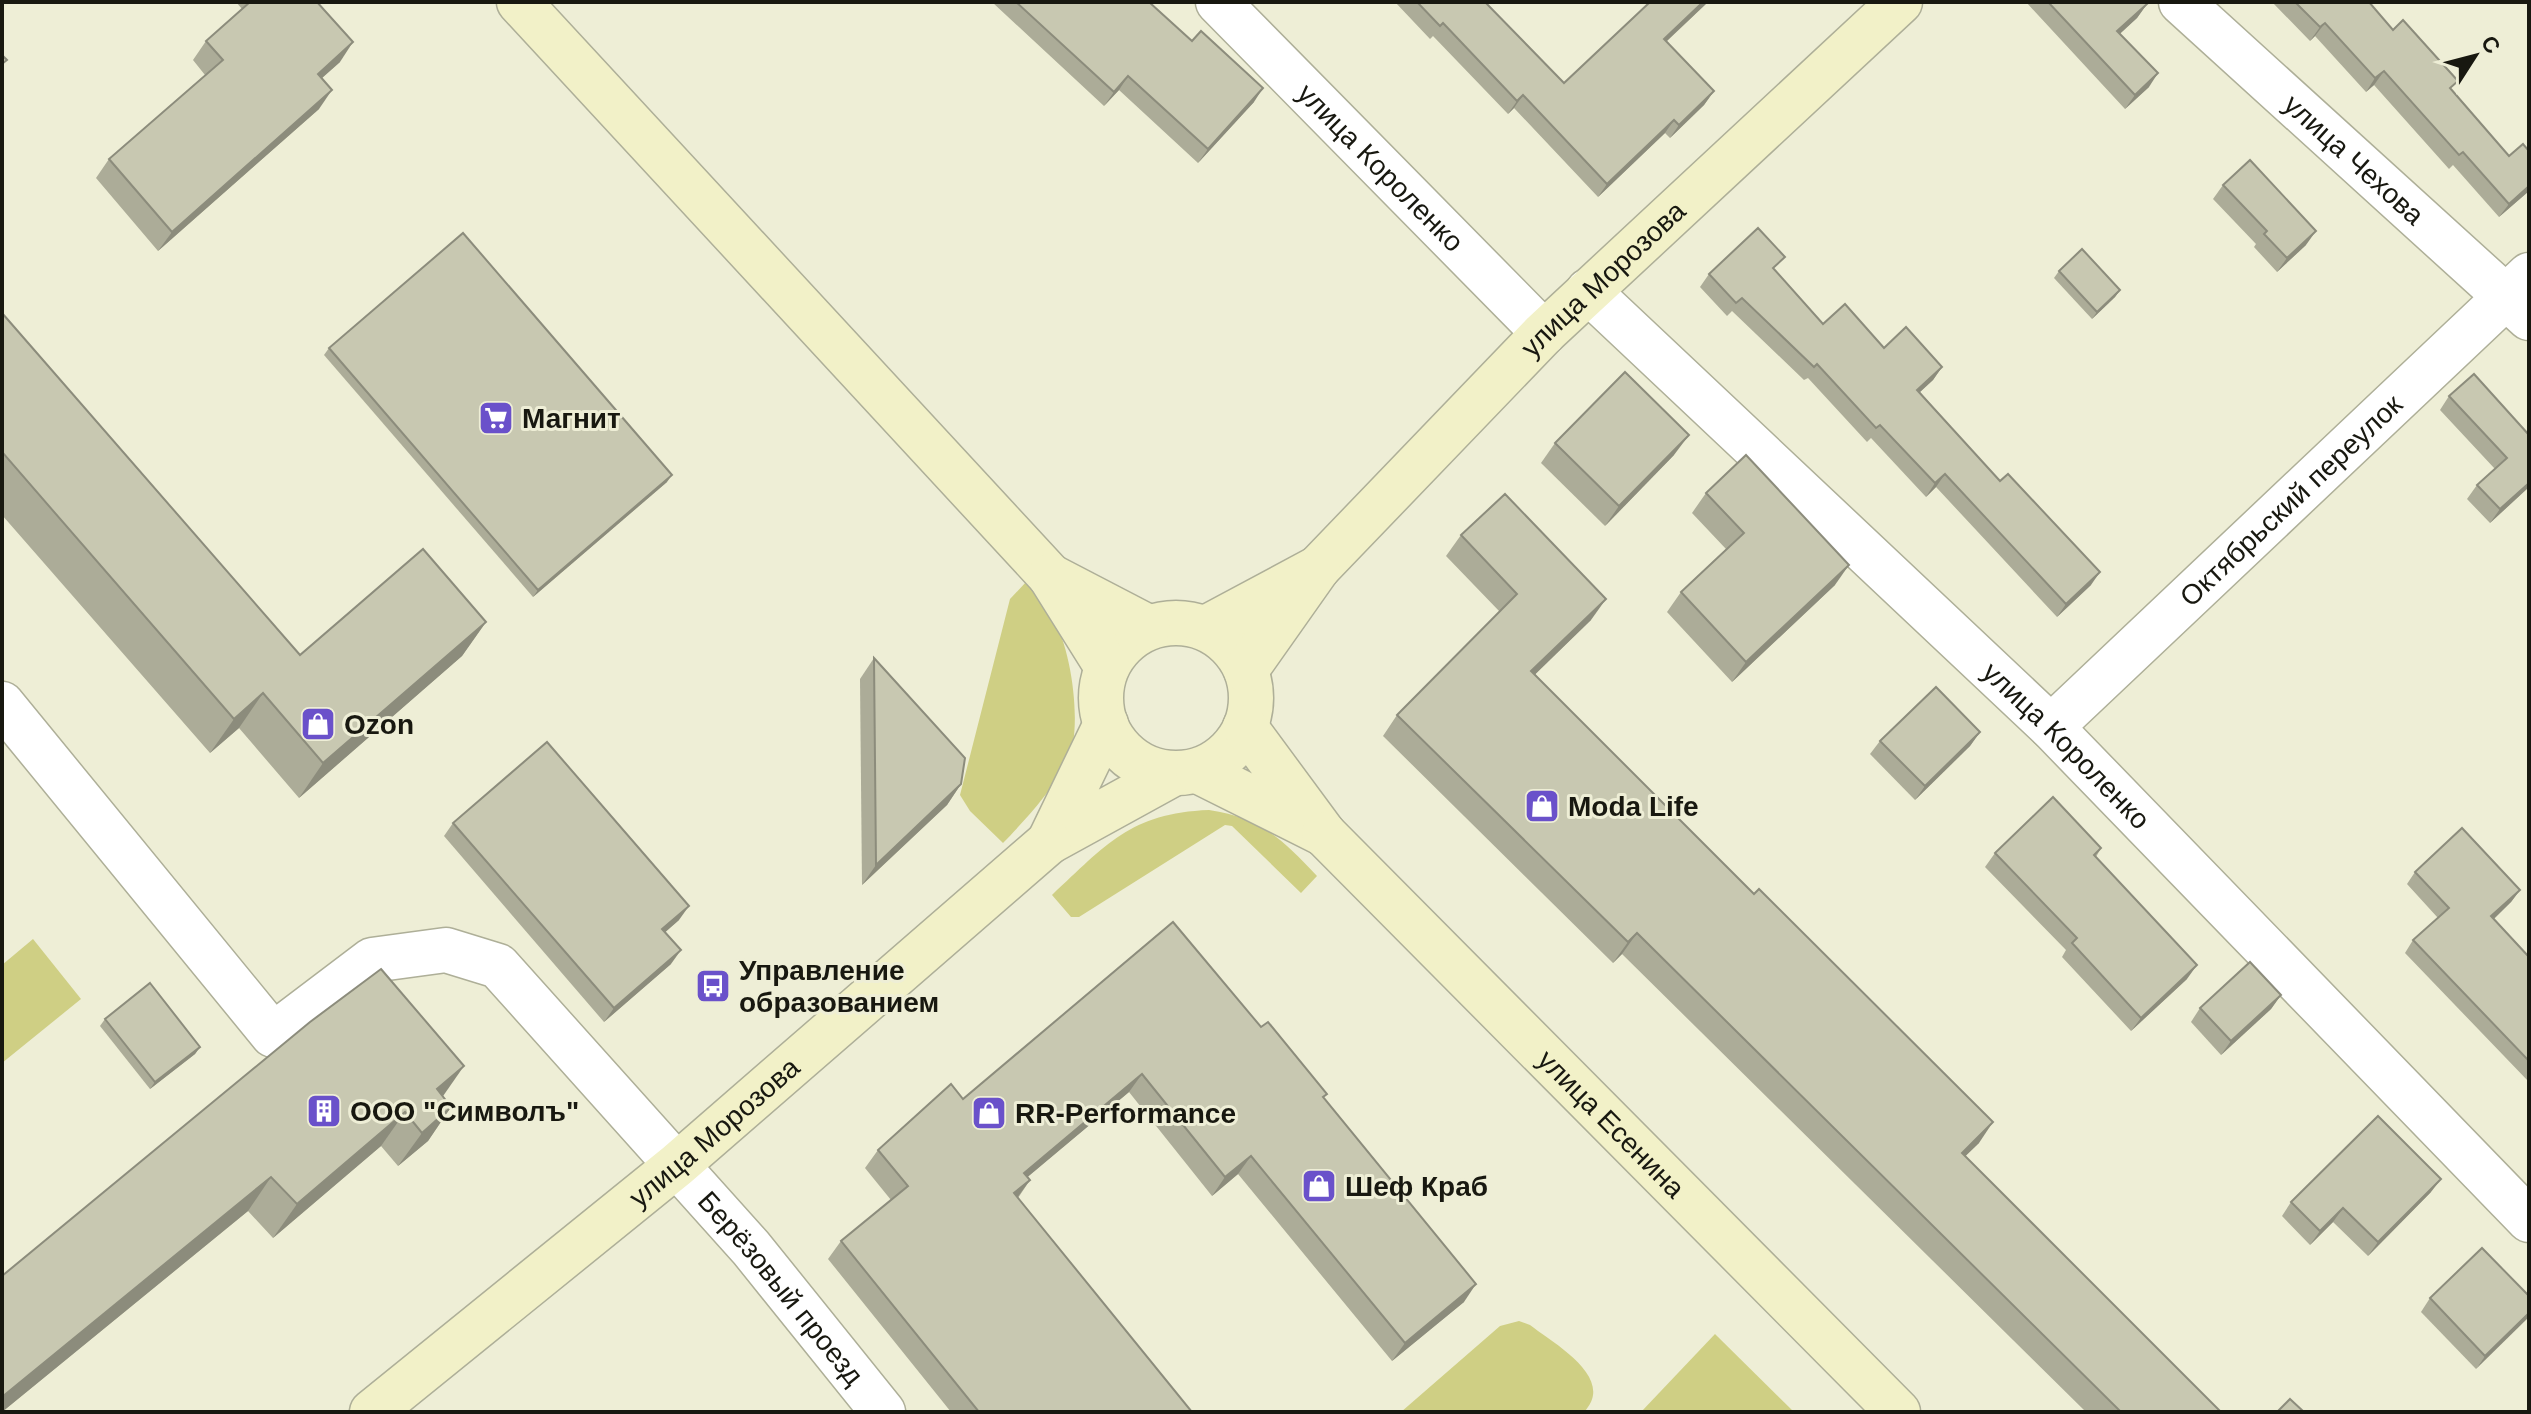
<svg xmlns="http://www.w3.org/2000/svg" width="2531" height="1414" font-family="Helvetica,sans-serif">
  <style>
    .green { fill: #cfcf84 }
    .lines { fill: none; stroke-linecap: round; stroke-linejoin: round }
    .street-casing { stroke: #aeaf98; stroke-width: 47 }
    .secondary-casing { stroke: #aeaf98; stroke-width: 47 }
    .street { stroke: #fff; stroke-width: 44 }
    .secondary { stroke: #f2f1c8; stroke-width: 44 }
    .wall { fill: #acac98 }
    .shaded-wall { fill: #8c8c7c }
    .building { fill: #c8c8b1; stroke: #8c8c7c; stroke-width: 2 }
    .labels { text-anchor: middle; stroke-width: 6; stroke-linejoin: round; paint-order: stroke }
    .street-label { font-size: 28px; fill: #181810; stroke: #eeeed6 }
    .poi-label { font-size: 28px; font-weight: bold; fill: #181810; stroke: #eeeed6; text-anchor: start }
  </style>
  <rect width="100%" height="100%" fill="#eeeed6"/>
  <g class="green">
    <path d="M1027,581C1035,593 1045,604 1052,616C1070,646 1079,708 1073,743C1067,776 1026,819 1003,843L970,811L960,795L1010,599Z"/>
    <path d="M1209,810C1261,818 1282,839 1317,876L1301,893L1232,826L1225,825L1079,917H1071L1052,895C1106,845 1130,813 1209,810Z"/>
    <path d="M33,939L81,999L2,1063V965Z"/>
    <path d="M1519,1321L1530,1325C1553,1343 1617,1378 1584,1412H1401L1500,1326Z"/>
    <path d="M1715,1334L1794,1412H1641Z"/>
  </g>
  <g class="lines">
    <g class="street-casing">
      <g id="street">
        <path id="s1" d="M1218,2L1544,333"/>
        <path id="s2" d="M2181,2L2529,318"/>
        <path id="s3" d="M1588,291L2051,727L2529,1220"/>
        <path id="s4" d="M2,704L273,1035L372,960L446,950L498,966L751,1248L883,1412"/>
        <path id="s5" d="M2051,727L2529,275"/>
      </g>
    </g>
    <g class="secondary-casing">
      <g id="secondary">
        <path d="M519,2L1050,576"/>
        <path id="s6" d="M1318,568L1544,333L1900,2"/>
        <circle cx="1176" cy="698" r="75"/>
        <path d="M1206,628L1318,568L1246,670"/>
        <path d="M1107,667L1050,576L1148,627"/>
        <path d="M1106,724L1049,842L1171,775"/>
        <path d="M1198,771L1324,834L1245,727"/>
        <path id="s7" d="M1324,834L1898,1412"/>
        <path id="s8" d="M372,1412L677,1165L1049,842"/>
      </g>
    </g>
    <use href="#street" class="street"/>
    <use href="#secondary" class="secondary"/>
  </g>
  <g class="wall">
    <path d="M236,2H317L340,62L322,78L319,109L158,251L96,178L109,159L205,75L193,60L206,41L242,9Z"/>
    <path d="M992,2H1149L1254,102L1198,163L1119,90L1104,106Z"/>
    <path d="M1395,2H1485L1564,83L1708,2L1666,42L1714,91L1704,105L1670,138L1665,133L1598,197L1514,108L1508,114L1433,36L1430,39Z"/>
    <path d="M2026,2H2145L2147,4L2137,18L2120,33L2149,87L2125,109Z"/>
    <path d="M2272,2H2369L2393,30L2451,90L2509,156L2529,151V191L2499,217L2453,165L2449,169L2374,85L2366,92L2315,36L2310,41Z"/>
    <path d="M2223,185L2306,245L2277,272L2254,247L2256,244L2213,199Z"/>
    <path d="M1775,270L1823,324L1884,348L1942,367L1933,380L1920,392L2091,585L2057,617L1936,487L1926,497L1871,438L1867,442L1808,378L1804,380L1732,311L1727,316L1700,287L1709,274Z"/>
    <path d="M2059,271L2120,290L2115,297L2092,319L2054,278Z"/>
    <path d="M2,313L300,655L486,622L462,656L299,798L239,728L210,753L2,515Z"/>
    <path d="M329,348L667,482L533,597L324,355Z"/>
    <path d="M2474,374L2529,487L2490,523L2467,499L2477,485L2495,469L2440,410L2449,396Z"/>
    <path d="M1555,443L1674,455L1605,526L1541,463Z"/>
    <path d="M1706,493L1835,585L1732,682L1667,612L1681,592L1726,549L1692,513Z"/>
    <path d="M1461,535L1591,620L1535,674L1979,1143L1965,1156L2221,1412H2086L1622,954L1613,963L1383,736L1397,715L1500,612L1446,556Z"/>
    <path d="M874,658L961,784L947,805L862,885L860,679Z"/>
    <path d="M1980,732L1970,746L1915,800L1870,754L1880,741Z"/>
    <path d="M453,823L679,920L665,932L671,964L604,1022L444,836Z"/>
    <path d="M2101,848L2096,857L2187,979L2131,1031L2062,957L2066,950L1985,867L1995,853Z"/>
    <path d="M2415,872L2520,890L2511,902L2494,919L2529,957V1082L2405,953L2413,940L2438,918L2407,884Z"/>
    <path d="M2281,995L2271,1009L2221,1055L2191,1022L2200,1008Z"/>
    <path d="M105,1019L200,1047L195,1054L150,1089L100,1026Z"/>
    <path d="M1261,1027L1324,1099L1464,1302L1392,1361L1238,1174L1212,1196L1129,1092L1027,1177L1030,1180L1018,1198L1192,1412H951L828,1259L841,1241L891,1200L865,1168L878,1150L963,1099Z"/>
    <path d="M443,1096L451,1107L428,1141L398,1166L381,1146L273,1238L248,1211L2,1412V1276Z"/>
    <path d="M2431,1192L2368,1256L2333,1222L2310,1245L2282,1216L2291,1202Z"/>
    <path d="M2529,1296L2476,1369L2421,1312L2430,1298Z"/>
  </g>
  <g class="shaded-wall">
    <path d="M1703,2H1708L1655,52L1664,39Z"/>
    <path d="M2147,4L2137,18L2108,45L2117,31Z"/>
    <path d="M2325,23L2315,36L2310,41L2320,27Z"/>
    <path d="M353,42L340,62L305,93L318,74Z"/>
    <path d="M2384,71L2374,85L2366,92L2375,78Z"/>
    <path d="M2158,73L2149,87L2125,109L2135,95Z"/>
    <path d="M1128,76L1119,90L1104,106L1114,92Z"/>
    <path d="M1263,88L1254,102L1198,163L1208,149Z"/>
    <path d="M332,90L319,109L158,251L172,232Z"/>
    <path d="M1714,91L1704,105L1670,138L1679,125Z"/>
    <path d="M1523,95L1514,108L1508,114L1517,101Z"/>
    <path d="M1674,120L1665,133L1598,197L1607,184Z"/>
    <path d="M2529,186V191L2499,217L2509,204Z"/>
    <path d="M2316,231L2306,245L2277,272L2287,258Z"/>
    <path d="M2120,290L2115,297L2092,319L2097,312Z"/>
    <path d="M1942,367L1933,380L1908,403L1917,390Z"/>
    <path d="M1689,435L1674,455L1605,526L1619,506Z"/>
    <path d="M1945,474L1936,487L1926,497L1935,483Z"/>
    <path d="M672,475L667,482L533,597L538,590Z"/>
    <path d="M2529,483V487L2490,523L2500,509Z"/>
    <path d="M1849,565L1835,585L1732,682L1746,662Z"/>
    <path d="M2100,572L2091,585L2057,617L2066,604Z"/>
    <path d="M1606,599L1591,620L1517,692L1531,671Z"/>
    <path d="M486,622L462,656L299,798L323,763Z"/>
    <path d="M263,693L239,728L210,753L234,719Z"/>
    <path d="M1980,732L1970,746L1915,800L1925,786Z"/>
    <path d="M961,784L947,805L862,885L876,865Z"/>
    <path d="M2520,890L2511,902L2483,929L2491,916Z"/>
    <path d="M689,906L679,920L653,943L662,929Z"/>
    <path d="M1637,933L1622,954L1613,963L1628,942Z"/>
    <path d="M681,950L671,964L604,1022L614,1008Z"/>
    <path d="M2197,965L2187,979L2131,1031L2141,1018Z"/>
    <path d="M2281,995L2271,1009L2221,1055L2231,1041Z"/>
    <path d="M200,1047L195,1054L150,1089L155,1082Z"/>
    <path d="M464,1066L441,1099L437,1089Z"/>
    <path d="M1142,1074L1129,1092L1011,1191L1024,1173Z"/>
    <path d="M451,1107L428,1141L398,1166L422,1133Z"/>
    <path d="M405,1112L381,1146L273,1238L297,1204Z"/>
    <path d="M1993,1122L1979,1143L1947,1174L1962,1153Z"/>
    <path d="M1251,1156L1238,1174L1212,1196L1225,1177Z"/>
    <path d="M271,1177L248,1211L2,1412V1397Z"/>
    <path d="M2441,1179L2431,1192L2368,1256L2378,1242Z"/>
    <path d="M1030,1180L1017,1198L1014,1193Z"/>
    <path d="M2343,1208L2333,1222L2310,1245L2320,1231Z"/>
    <path d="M1476,1284L1464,1302L1392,1361L1405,1343Z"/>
    <path d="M2529,1313V1317L2476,1369L2485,1356Z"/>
  </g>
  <g class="building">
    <path d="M250,2H317L353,42L318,74L332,90L172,232L109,159L223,60L206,41Z"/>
    <path d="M1016,2H1149L1192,41L1201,31L1263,88L1208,149L1128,76L1114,92Z"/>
    <path d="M1417,2H1485L1564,83L1650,2H1703L1664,39L1714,91L1679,125L1674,120L1607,184L1523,95L1517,101L1443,23L1440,26Z"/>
    <path d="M2048,2H2145L2147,4L2117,31L2158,73L2135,95Z"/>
    <path d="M2295,2H2369L2393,30L2403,20L2458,81L2450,88L2509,156L2523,144L2529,151V186L2509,204L2463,152L2459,155L2384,71L2375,78L2325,23L2320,27Z"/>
    <path d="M2,55L7,60L2,64Z"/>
    <path d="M2250,160L2316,231L2287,258L2264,234L2267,231L2223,185Z"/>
    <path d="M1758,228L1785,257L1773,268L1823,324L1845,304L1884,348L1906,327L1942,367L1917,390L2000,481L2008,474L2100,572L2066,604L1945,474L1935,483L1880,425L1876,428L1817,364L1814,367L1742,298L1736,303L1709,274Z"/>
    <path d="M463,233L672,475L538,590L329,348Z"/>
    <path d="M2082,249L2120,290L2097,312L2059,271Z"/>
    <path d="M2,313L300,655L423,549L486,622L323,763L263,693L234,719L2,452Z"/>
    <path d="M1625,372L1689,435L1619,506L1555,443Z"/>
    <path d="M2474,374L2529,435V483L2500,509L2477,485L2507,458L2449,396Z"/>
    <path d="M1746,455L1849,565L1746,662L1681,592L1744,533L1706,493Z"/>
    <path d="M1505,494L1606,599L1531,671L1754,894L1759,889L1993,1122L1962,1153L2221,1412H2121L1637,933L1628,942L1397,715L1517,594L1461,535Z"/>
    <path d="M874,658L965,758L961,784L876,865Z"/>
    <path d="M1936,687L1980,732L1925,786L1880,741Z"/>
    <path d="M547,742L689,906L662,929L681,950L614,1008L453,823Z"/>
    <path d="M2053,797L2101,848L2094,855L2197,965L2141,1018L2072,943L2077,938L1995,853Z"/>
    <path d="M2462,828L2520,890L2491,916L2529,957V1061L2413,940L2449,908L2415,872Z"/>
    <path d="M1173,922L1261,1027L1268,1022L1327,1094L1323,1097L1476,1284L1405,1343L1251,1156L1225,1177L1142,1074L1024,1173L1030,1180L1014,1193L1192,1412H979L841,1241L908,1186L878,1150L951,1084L963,1099Z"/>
    <path d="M2250,962L2281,995L2231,1041L2200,1008Z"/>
    <path d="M381,969L464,1066L437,1089L451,1107L422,1133L405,1112L297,1204L271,1177L2,1397V1276L310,1022Z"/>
    <path d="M150,983L200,1047L155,1082L105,1019Z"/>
    <path d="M2378,1116L2441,1179L2378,1242L2343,1208L2320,1231L2291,1202Z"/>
    <path d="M2482,1248L2529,1296V1313L2485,1356L2430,1298Z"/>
    <path d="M2290,1399L2304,1412H2277Z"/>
  </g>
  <defs>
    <g id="supermarket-square" transform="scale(1.8)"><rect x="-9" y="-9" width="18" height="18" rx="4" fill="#6a51ca" stroke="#eeeed6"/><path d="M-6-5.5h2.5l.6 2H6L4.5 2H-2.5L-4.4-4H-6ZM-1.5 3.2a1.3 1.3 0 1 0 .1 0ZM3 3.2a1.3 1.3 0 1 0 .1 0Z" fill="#fff"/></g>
    <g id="shop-square" transform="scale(1.8)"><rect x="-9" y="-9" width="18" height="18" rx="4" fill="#6a51ca" stroke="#eeeed6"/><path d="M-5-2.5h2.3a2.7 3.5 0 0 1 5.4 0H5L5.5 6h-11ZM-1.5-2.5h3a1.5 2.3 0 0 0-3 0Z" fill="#fff"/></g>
    <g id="bus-square" transform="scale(1.8)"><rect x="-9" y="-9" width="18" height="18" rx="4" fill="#6a51ca" stroke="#eeeed6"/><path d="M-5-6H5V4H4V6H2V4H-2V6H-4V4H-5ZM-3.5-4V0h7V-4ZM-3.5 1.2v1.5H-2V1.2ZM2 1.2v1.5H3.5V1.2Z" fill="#fff"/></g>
    <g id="building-square" transform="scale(1.8)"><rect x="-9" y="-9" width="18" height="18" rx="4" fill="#6a51ca" stroke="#eeeed6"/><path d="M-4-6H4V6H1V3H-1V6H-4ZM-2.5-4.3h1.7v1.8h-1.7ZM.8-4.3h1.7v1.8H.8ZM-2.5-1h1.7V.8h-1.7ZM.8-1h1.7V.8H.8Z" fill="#fff"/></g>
  </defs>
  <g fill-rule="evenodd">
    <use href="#supermarket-square" x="496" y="418"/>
    <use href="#shop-square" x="318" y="724"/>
    <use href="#shop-square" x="1542" y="806"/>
    <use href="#bus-square" x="713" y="986"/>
    <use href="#building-square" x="324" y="1111"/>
    <use href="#shop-square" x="989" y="1113"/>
    <use href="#shop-square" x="1319" y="1186"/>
  </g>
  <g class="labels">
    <g class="street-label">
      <text dy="10" stroke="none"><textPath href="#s2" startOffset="234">улица Чехова</textPath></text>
      <text dy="10" stroke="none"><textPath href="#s1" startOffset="232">улица Короленко</textPath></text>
      <text dy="10" stroke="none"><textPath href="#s6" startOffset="406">улица Морозова</textPath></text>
      <text dy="10" stroke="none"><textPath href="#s5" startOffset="330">Октябрьский переулок</textPath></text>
      <text dy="10" stroke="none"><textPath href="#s3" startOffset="660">улица Короленко</textPath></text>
      <text dy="10" stroke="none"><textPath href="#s7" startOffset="408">улица Есенина</textPath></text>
      <text dy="10" stroke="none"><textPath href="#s8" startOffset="442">улица Морозова</textPath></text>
      <text dy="10" stroke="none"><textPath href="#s4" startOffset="1110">Берёзовый проезд</textPath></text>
    </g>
    <g class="poi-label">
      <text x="522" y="428">Магнит</text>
      <text x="344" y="734">Ozon</text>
      <text x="1568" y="816">Moda Life</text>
      <text x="739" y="980">Управление<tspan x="739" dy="32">образованием</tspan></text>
      <text x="350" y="1121">ООО "Символъ"</text>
      <text x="1015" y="1123">RR-Performance</text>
      <text x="1345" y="1196">Шеф Краб</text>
    </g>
  </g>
  <rect width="2531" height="1414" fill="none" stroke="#181810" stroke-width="8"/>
  <g transform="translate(2475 56) rotate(54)" stroke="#eeeed6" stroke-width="6" paint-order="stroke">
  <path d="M0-6L14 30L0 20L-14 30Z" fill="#181810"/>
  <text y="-12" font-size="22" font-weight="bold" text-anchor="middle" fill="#181810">С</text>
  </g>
</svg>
